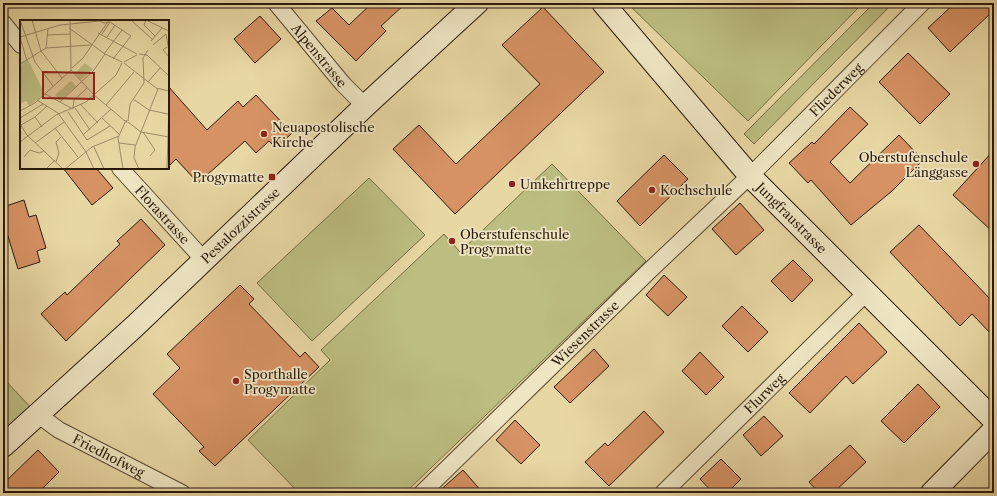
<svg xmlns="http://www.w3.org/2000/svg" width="997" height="496" font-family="'Libre Caslon Text',serif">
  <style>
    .green { fill: #bcbd81; stroke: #736b46 }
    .building { fill: #d79264; stroke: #2a190a }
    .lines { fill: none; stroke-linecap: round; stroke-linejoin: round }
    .street-casing { stroke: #594830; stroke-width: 18 }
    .secondary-casing { stroke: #2a190a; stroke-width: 24 }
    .street { stroke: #efe5c3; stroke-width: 16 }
    .secondary { stroke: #efe5c3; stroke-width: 22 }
    .poi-dot { fill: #8f2418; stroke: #efe5c3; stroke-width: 1.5 }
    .labels { text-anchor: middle; stroke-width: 3.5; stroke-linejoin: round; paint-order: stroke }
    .street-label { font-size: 13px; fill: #2a190a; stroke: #efe5c3 }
    .poi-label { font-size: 13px; fill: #2a190a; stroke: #efe5c3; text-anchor: start }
    .inset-road { fill: none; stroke: #9b8b66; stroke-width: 1 }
    .view { fill: #8f2418; fill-opacity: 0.15; stroke: #8f2418; stroke-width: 2 }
    .inset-edge { fill: none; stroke: #2a190a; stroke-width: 2 }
  </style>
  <rect width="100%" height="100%" fill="#e7d7a3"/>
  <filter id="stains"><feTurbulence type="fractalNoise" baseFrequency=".005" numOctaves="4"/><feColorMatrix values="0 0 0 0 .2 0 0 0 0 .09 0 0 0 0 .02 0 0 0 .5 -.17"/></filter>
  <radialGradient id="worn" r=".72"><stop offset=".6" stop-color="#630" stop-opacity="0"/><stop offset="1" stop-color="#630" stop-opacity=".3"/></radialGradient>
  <g class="green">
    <path d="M627,3H863L748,121Z"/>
    <path d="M874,3H893L754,144L744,134Z"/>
    <path d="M552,164L646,261L405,493H299L248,440L330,360L321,350L444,234L460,252Z"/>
    <path d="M369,178L425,235L312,341L257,283Z"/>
    <path d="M3,378L37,414L3,446Z"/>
  </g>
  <g class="building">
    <path d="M372,3H406L381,26L386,31L356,61L316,21L332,8L349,25Z"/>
    <path d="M955,3H994V10L950,52L928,28Z"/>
    <path d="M543,7L604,72L455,214L393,149L419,125L456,164L540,84L502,45Z"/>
    <path d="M260,16L281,39L255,63L234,39Z"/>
    <path d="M908,53L950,94L920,124L879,82Z"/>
    <path d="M168,86L207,130L238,101L243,107L256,95L292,133L276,148L269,141L256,153L245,141L198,183L176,159L168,167Z"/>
    <path d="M850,107L868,124L830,162L850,183L899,135L923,160L892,191L851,225L811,180L808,183L789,163L812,142L814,144Z"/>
    <path d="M994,150V233L953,195Z"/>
    <path d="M664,155L688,179L640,226L617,201Z"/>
    <path d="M63,168H96L113,188L92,205Z"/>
    <path d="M24,200L29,217L36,215L46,248L37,251L40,262L18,269L3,220V207Z"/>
    <path d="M740,203L764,230L736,255L712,229Z"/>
    <path d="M141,219L165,245L66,341L41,314L65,292L67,295L120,244L117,241Z"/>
    <path d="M919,225L994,303V337L972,314L960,326L890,252Z"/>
    <path d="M793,260L813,280L792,302L771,281Z"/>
    <path d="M664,275L687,297L668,316L646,295Z"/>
    <path d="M240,285L254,299L249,304L300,357L305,352L319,367L215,466L199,451L204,447L153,394L180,368L167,354Z"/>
    <path d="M742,306L768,332L748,352L722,326Z"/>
    <path d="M859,323L887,352L853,384L846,376L810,413L789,393Z"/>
    <path d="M594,349L609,366L570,403L554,387Z"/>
    <path d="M700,352L724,377L706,395L682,371Z"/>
    <path d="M918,384L940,407L904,443L881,421Z"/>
    <path d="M644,411L664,432L609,486L585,462L605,443L608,446Z"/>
    <path d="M764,416L783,436L761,456L743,435Z"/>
    <path d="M515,420L540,445L521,464L496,440Z"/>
    <path d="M850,445L866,462L833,493H819L809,482Z"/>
    <path d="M38,450L59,472L38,493H3V484Z"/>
    <path d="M721,459L741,479L727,493H713L700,479Z"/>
    <path d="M463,470L483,493H437Z"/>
  </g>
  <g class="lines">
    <g class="street-casing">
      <g id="street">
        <path id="s1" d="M276,3L343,84L365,106"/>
        <path d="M3,23L21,45"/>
        <path id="s2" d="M120,168L204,260"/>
        <path id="s3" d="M37,414L59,430L182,493"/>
        <path id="s4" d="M422,493L648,272L759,167L922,3"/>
        <path id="s5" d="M663,493L866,293"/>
      </g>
    </g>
    <g class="secondary-casing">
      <g id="secondary">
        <path id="s6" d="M603,3L750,176L994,420"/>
        <path id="s7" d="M3,446L135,326L365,106L477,3"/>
        <path d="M932,493L994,430"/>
      </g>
    </g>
    <use href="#street" class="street"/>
    <use href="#secondary" class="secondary"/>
  </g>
  <g class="poi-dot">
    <circle cx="264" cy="134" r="4"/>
    <circle cx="976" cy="164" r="4"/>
    <rect x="268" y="173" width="8" height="8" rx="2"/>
    <circle cx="512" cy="184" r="4"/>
    <circle cx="652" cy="190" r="4"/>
    <circle cx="452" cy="241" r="4"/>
    <circle cx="236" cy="381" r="4"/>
  </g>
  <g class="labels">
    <g class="street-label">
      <text dy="5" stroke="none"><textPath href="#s1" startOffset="68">Alpenstrasse</textPath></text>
      <text dy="5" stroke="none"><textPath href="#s4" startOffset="578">Fliederweg</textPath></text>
      <text dy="5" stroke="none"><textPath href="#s2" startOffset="63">Florastrasse</textPath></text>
      <text dy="5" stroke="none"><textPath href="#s6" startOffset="286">Jungfraustrasse</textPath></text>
      <text dy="5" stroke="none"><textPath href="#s7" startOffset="324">Pestalozzistrasse</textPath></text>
      <text dy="5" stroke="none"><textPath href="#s4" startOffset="228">Wiesenstrasse</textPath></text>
      <text dy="5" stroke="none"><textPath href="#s5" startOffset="142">Flurweg</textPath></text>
      <text dy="5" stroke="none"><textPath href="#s3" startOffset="83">Friedhofweg</textPath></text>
    </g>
    <g class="poi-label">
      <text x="272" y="132">Neuapostolische<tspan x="272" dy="15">Kirche</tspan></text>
      <text x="968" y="162" text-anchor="end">Oberstufenschule<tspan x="968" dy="15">Länggasse</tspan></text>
      <text x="264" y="182" text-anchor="end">Progymatte</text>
      <text x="520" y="189">Umkehrtreppe</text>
      <text x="660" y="195">Kochschule</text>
      <text x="460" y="239">Oberstufenschule<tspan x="460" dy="15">Progymatte</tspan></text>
      <text x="244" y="379">Sporthalle<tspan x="244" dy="15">Progymatte</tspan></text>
    </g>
  </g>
  <g transform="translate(20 20)">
    <rect width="149" height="149" fill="#e7d7a3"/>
    <path d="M8,40L25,74L9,86L7,81L0,83V51L2,43ZM65,43L73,49L61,60L55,53ZM51,61L56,66L40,81L35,75Z" fill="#bcbd81"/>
    <path class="inset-road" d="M0,0L15,42L33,66M12,0L21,31L42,58M111,0L132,19M126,0L124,5L135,16M126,0L149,11M84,3L90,2L111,16L93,39M49,8L85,34L102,42M78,13L117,34M82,14L90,2M146,14L149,31M27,15L50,14M0,17L40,5L80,1L84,3M0,17L7,41M87,17L95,5M131,21L142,8M133,25L146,14M147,27L143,30L149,37M26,28L71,25M84,34L102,10M119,34L127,35L149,56M104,42L117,35M104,43L136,68L149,71M0,44L26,28L28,9M52,48L63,38L89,0M51,50L74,75L105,101M128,62L140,48M25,74L53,89L54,80L67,68M113,79L129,90L148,94M17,80L38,93L66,132L74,149M40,82L74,50L85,34M61,85L78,103M86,85L114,52M55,88L70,110M0,91L15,83L51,50L50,0M48,92L67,120L90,106M15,97L22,107M0,98L23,84M82,98L99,114M108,101L110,84L124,63L123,38L128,30M108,102L121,112L149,117M0,104L7,115L43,149M1,105L15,97L27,86M35,108L58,137M123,112L135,130L130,136M63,115L91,89M0,122L36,95L66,82L96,55L102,43M15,123L44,102M99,123L115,125M74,127L84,149M4,137L10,130L19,133L24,131M36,142L39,133L36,122L41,117M26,149L35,140M45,149L72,127L99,116M103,149L98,118L106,100L107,103M119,149L114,138L115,127L138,69M147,149L149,80"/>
    <path class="view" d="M23,52L74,53V79L23,78Z"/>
    <rect width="149" height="149" class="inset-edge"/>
  </g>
  <rect width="997" height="496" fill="none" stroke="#e7d7a3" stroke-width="16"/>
  <rect x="4" y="4" width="989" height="488" fill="none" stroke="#2a190a" stroke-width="2"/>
  <rect x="8" y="8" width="981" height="480" fill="none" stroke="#2a190a"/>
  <rect width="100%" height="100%" filter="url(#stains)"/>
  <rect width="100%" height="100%" fill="url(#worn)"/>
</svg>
